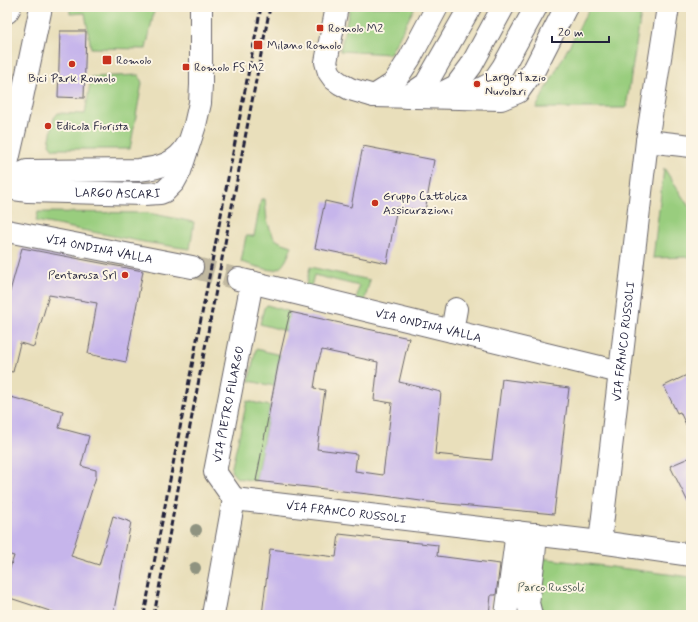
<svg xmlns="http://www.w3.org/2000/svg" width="698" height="622" font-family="Mynerve,sans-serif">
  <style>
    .green { fill: #99cd7e; stroke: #5e785c }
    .building { fill: #c6b5eb; fill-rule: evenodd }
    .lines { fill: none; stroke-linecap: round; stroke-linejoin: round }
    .minor-tunnel { stroke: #c1b9a1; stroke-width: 22; stroke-dasharray: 22 11; stroke-linecap: butt }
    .minor-casing { stroke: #686468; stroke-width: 24 }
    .major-casing { stroke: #686468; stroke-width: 24 }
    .minor { stroke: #fff; stroke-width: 22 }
    .major { stroke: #fff; stroke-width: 22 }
    .rail { stroke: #22223b; stroke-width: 3; stroke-dasharray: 6 3; stroke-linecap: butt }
    .tree { fill: #8f9380 }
    .poi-dot { fill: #c8321e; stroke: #fcf5e5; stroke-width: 1.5 }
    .labels { text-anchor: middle; stroke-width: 4; stroke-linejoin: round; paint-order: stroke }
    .poi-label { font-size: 12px; fill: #22223b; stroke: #fcf5e5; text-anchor: start }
    .street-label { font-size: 12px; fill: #22223b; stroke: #fcf5e5 }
    .park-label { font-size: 12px; fill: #46554f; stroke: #fcf5e5 }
  </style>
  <rect width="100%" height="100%" fill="#fcf5e5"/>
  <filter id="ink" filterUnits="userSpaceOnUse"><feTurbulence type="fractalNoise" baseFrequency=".025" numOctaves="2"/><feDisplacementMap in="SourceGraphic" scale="8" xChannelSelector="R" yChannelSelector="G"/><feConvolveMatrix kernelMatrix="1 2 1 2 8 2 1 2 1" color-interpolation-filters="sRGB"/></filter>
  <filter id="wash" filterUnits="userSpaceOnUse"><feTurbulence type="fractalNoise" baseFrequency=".012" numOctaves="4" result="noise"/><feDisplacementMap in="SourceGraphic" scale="16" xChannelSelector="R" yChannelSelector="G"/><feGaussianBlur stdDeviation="0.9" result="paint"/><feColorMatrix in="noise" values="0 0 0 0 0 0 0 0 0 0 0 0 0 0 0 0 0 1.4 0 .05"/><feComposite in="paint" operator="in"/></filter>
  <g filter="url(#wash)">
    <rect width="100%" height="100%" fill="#e9dfbb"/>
    <g class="green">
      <path d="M70,7H155L146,49L91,48L85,13L70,14Z"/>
      <path d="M350,7H415L390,54L340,51Z"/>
      <path d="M590,7H642L626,108H536Z"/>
      <path d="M139,75L142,83L130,149H53L49,144L54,118L58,113L85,114L91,77Z"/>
      <path d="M664,168L691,210V257L653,258Z"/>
      <path d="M261,199H265L267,221L271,231L274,238L280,242L292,246C289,254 284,270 273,270C266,270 248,264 241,262L246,236H254Z"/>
      <path d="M38,212L148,213L194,222L190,249L144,242L36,221Z"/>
      <path d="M310,267L370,280L364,303L356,301L359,286L314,275L310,290L305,289Z"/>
      <path d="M267,305L290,312L286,331L260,324L264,308Z"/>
      <path d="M256,349L280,355L274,386L249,381Z"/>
      <path d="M247,401L270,406L256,481L237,478L231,471Z"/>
      <path d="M525,556L691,577V615H518Z"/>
    </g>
    <g id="blocks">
      <g class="building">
        <path d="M60,31H86L84,98L58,97Z"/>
        <path d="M363,146L434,160L425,211L397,207L387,263L315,248L325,201L351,207Z"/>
        <path d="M22,248L143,271L126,362L88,354L97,303L49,295L34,347L20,343L13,372L7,371V302Z"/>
        <path d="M290,312L409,338L399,382L441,392L435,454L492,460L502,379L569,388L554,514L428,502L385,496L256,481L280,355ZM322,350L378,362L374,400L392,403L383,475L355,471L357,454L317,449L325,390L314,388L318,363Z"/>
        <path d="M691,373V435L680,412L677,413L664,386Z"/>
        <path d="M7,396L63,411L59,428L89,436L81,466L96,470V477L71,556L99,565L113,516L131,522L113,615H62L7,597V577L14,556L7,554V514L12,501L7,499Z"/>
        <path d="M691,457V508L670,466Z"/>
        <path d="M339,534L438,545L437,556L500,564L496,595H491L489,615H262L270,549L336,557Z"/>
      </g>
    </g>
  </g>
  <g filter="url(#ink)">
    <use href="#blocks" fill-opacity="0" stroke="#686468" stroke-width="1"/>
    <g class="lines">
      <path class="minor-tunnel" d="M192,267L238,279"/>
      <g class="minor-casing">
        <g id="minor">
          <path d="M337,7L326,62L329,72L334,79L341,84L350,89L374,96L501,99L518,92L535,68L566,7"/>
          <path d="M7,12L10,7"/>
          <path d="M374,96L393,84L410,58L437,7"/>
          <path d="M407,97L426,84L470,7"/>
          <path d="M434,97L456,86L471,66L503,7"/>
          <path d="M466,97L492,83L503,67L536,7"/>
          <path d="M647,141L691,146"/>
          <path d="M7,183L18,175L27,171L138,170C159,168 177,164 188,144"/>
          <path id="s1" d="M7,188L28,191L144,194L160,193L165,191L174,182L180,171L195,125L200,103L201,85V7"/>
          <path id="s2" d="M7,231L192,267"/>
          <path id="s3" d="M238,279L620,372"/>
          <path d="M452,331L456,309"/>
          <path id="s4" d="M234,499L600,542L691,555"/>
          <path id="s5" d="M600,542L647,141L668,7"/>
          <path id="s6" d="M213,615L234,499L215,472L252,282"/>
          <path d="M506,615L517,532"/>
          <path d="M531,615L528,603L534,557L536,534"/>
        </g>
      </g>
      <g class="major-casing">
        <path id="major" d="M7,164L20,107L41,7"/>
      </g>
      <use href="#minor" class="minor"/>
      <use href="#major" class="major"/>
      <g class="rail">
        <path d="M144,615L261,7"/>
        <path d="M154,615L270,7"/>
      </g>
    </g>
    <g class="tree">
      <circle cx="196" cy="530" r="6"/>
      <circle cx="195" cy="568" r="6"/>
    </g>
  </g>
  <g class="poi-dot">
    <rect x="316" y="24" width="8" height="8" rx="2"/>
    <rect x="253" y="40" width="10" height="10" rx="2"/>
    <rect x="102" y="55" width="10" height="10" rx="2"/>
    <circle cx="72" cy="64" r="4"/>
    <rect x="182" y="63" width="8" height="8" rx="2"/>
    <circle cx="477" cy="84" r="4"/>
    <circle cx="48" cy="126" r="4"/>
    <circle cx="375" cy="203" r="4"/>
    <circle cx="125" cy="275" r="4"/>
  </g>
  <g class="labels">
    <g class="poi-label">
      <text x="328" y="32">Romolo M2</text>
      <text x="267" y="49">Milano Romolo</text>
      <text x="116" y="64">Romolo</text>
      <text x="194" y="71">Romolo FS M2</text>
      <text x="485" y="81">Largo Tazio<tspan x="485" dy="14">Nuvolari</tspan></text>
      <text x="72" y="82" text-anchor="middle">Bici Park Romolo</text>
      <text x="56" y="130">Edicola Fiorista</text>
      <text x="383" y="200">Gruppo Cattolica<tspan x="383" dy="14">Assicurazioni</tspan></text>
      <text x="117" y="279" text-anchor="end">Pentarosa Srl</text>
    </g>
    <g class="street-label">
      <text dy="4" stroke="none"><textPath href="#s1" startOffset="111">LARGO ASCARI</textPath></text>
      <text dy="4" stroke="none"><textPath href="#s2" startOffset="94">VIA ONDINA VALLA</textPath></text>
      <text dy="4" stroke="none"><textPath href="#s3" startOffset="196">VIA ONDINA VALLA</textPath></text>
      <text dy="4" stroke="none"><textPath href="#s5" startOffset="202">VIA FRANCO RUSSOLI</textPath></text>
      <text dy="4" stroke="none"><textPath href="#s6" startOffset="220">VIA PIETRO FILARGO</textPath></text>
      <text dy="4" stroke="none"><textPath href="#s4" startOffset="113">VIA FRANCO RUSSOLI</textPath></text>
    </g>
    <g class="park-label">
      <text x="551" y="591">Parco Russoli</text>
    </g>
  </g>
  <rect width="698" height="622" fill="none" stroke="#fcf5e5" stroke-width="24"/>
  <path d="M552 36v6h57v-6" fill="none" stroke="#22223b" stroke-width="2"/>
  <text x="558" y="36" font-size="12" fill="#22223b" stroke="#fcf5e5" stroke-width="3" paint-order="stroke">20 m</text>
</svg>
